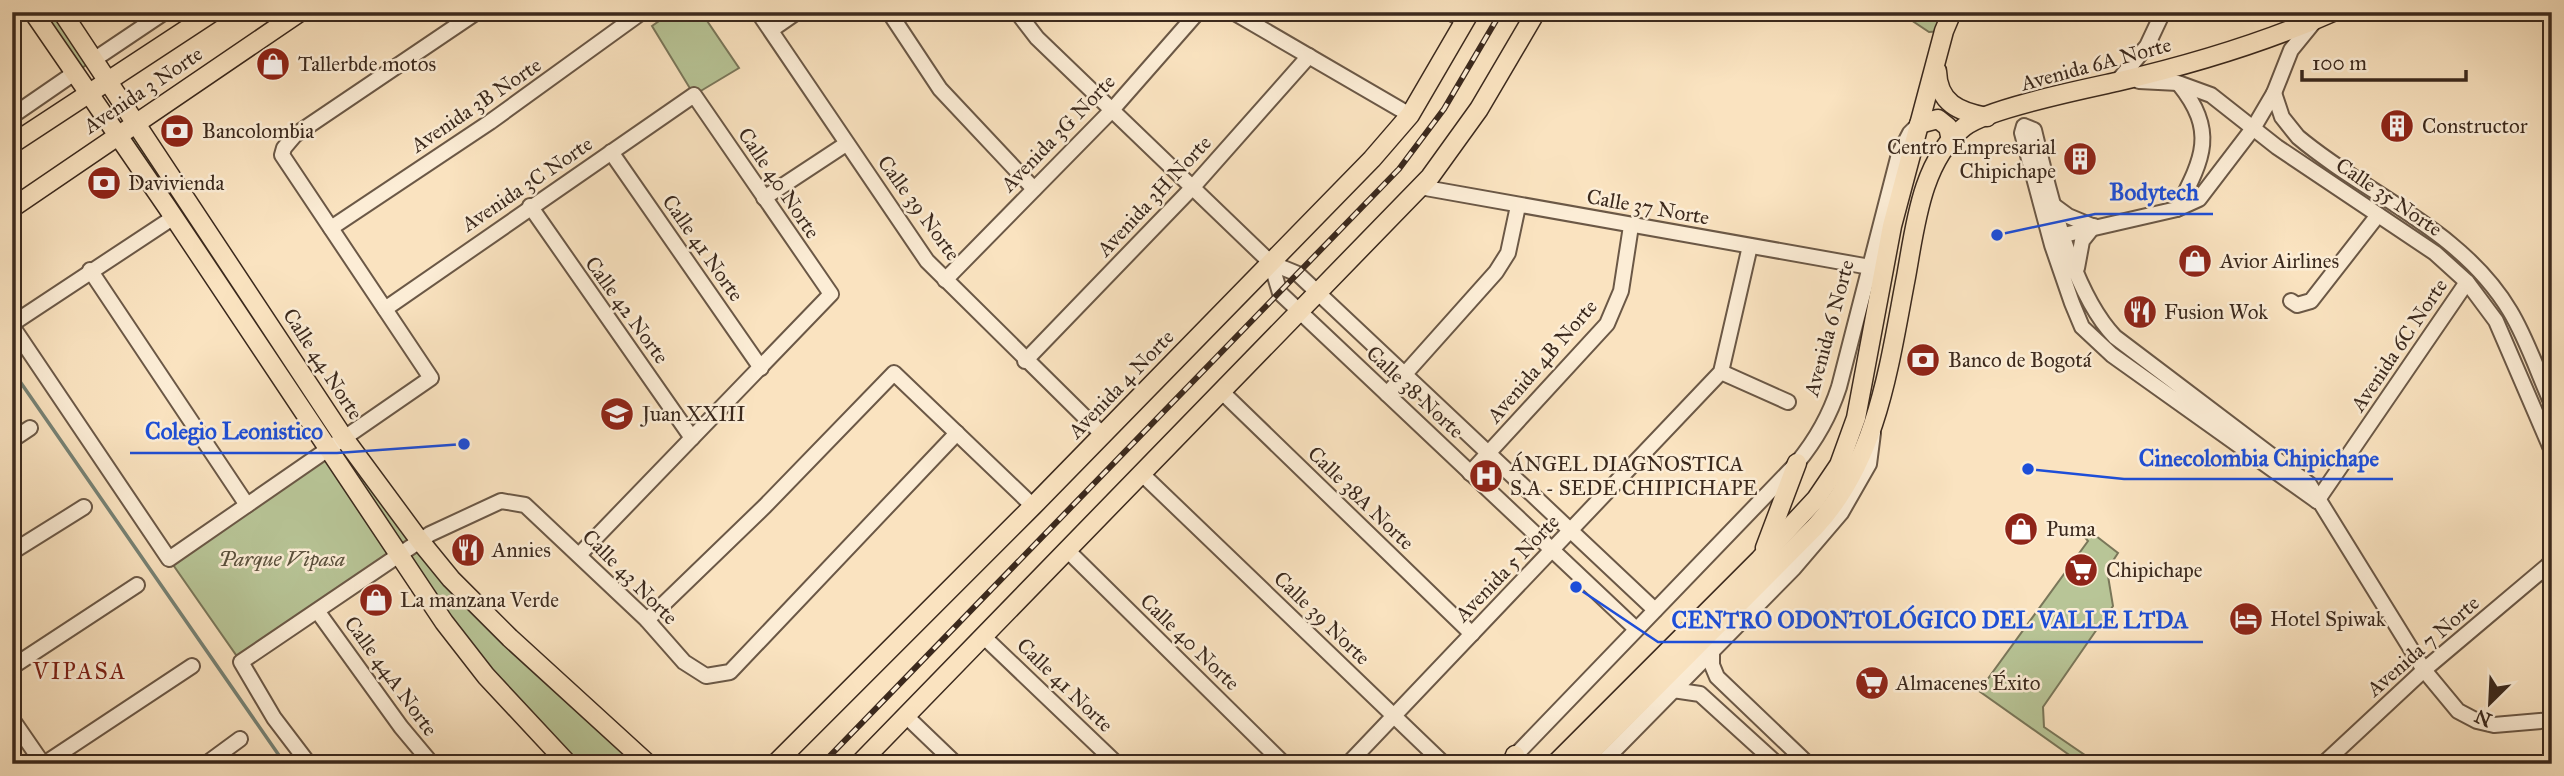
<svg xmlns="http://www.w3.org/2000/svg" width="2564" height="776" font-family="'IM FELL Great Primer',serif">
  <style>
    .green { fill: #b8c597; stroke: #7a775a; stroke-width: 2 }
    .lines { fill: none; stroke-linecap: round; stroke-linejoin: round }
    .stream { stroke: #768275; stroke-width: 3.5 }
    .minor-casing { stroke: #6b5846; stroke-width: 18 }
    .major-casing { stroke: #3b291d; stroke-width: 21 }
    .minor { stroke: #fcedd6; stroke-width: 14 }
    .major { stroke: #fae3c0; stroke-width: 18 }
    .rail-casing { stroke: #3b291d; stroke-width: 6 }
    .rail { stroke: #fcedd6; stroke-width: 3.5; stroke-dasharray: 10; stroke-linecap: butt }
    .labels { text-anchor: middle; stroke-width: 5; stroke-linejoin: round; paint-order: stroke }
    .poi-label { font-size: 21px; fill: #3b291d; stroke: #fcedd6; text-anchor: start }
    .street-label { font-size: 21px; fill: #3b291d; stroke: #fcedd6 }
    .park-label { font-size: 21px; font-style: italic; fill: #5a503c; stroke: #fcedd6 }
    .neighbourhood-label { font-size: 23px; letter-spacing: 2px; fill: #7a1f14; stroke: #fcedd6 }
    .leader { fill: none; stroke: #1d4ed8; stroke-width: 2.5 }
    .callout-dot { fill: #1d4ed8; stroke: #fcedd6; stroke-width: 2.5 }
    .callout-label { font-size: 23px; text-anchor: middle; font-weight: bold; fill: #1d4ed8; stroke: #fcedd6; stroke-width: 5; stroke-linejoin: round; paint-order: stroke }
  </style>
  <rect width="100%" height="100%" fill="#fae3c0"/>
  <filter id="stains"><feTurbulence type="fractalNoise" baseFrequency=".00286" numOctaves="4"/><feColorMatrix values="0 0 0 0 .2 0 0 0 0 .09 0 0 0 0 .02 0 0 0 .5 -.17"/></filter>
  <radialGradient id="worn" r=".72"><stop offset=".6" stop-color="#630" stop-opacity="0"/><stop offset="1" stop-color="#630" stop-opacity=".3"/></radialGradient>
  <g class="green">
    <path d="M33,12H62L95,59L73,74Z"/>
    <path d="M672,12H701L739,68L694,95L652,26Z"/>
    <path d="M1899,12H1952L1944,31L1929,32Z"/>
    <path d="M136,122L412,531L648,764H568L486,676L400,555L241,662L169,559L326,450L117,135Z"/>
    <path d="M2087,529L2118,553L2107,570L2113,606L2043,707L2044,727L2098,764H2082L1979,691L2088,541L2083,535Z"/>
  </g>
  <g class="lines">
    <path class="stream" d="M12,370L285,764"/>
    <g class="minor-casing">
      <g id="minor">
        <path d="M758,12L927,261L1103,435"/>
        <path d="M889,12L940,89L1034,189"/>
        <path d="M1017,12L1037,38L1271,263L1298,274L1655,610"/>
        <path d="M1233,12L1410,115"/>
        <path d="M1449,12L1465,21"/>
        <path d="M771,30L797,12"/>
        <path d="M95,59L165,12"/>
        <path d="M2139,81L2178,83L2211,95L2277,147L2435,253L2467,282L2496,321L2552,451"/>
        <path d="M2117,82L2147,46L2163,12"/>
        <path d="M2274,93L2282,117L2298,137C2368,196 2461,229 2510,311C2527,339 2538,373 2552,404"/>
        <path d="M12,116L73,74"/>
        <path d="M611,152L761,368"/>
        <path d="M1420,187L1870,267"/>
        <path d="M764,198L846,144"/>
        <path d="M2053,205L2068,216L2092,226"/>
        <path d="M530,206L692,438"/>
        <path d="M2177,209C2202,160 2218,132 2179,84"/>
        <path d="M331,228L490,122L642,12"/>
        <path d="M2055,237L2177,209L2199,199L2254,127L2274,93L2291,50L2313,23"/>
        <path d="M1271,263L1280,293L1636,629"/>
        <path d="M2077,268L2082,241L2094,226"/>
        <path d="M90,270L247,505"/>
        <path d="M945,280L1112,110L1198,12"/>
        <path d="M2291,301L2297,305L2311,301L2378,215"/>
        <path d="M385,309L694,95L831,294L579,555"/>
        <path d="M12,324L174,217"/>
        <path d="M12,326L169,559L431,378L282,155L284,148L295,135L477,12"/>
        <path d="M1025,361L1192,188L1309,56"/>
        <path d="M1721,372L1788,402"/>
        <path d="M1221,391L1472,634"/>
        <path d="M1387,394L1496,272L1508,253L1518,206"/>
        <path d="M12,440L30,428"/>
        <path d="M1141,473L1444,764"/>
        <path d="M1470,473L1607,324L1621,291L1631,226"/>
        <path d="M2317,501L2112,355L2082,327L2072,303L2052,245L2022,133L2024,126L2034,130C2049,192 2071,291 2115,337L2309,484L2424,670L2458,711L2477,721L2494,725L2552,720"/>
        <path d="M2317,501L2467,282"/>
        <path d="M1067,550L1284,764"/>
        <path d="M12,552L84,507"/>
        <path d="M318,612L401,727L432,764"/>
        <path d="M647,620L765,506L894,373L1033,506"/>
        <path d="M983,636L1117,764"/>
        <path d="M1712,651V665L1717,677L1808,764"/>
        <path d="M12,667L137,585"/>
        <path d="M1673,690L1700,694L1777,764"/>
        <path d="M906,716L956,764"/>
        <path d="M12,719L43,764"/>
        <path d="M1508,763L1797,463C1816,440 1830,415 1839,387L1899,154L1910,133L1919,124"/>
        <path d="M44,764L192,666"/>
        <path d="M206,764L240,739"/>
        <path d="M309,764L274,718L241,662L430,534L501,501L525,505L647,620L684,662L706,676L730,672L957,433"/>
        <path d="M1348,764L1721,372L1750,246"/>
        <path d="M1601,764L1794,568L1841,513L1869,464L1873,433"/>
        <path d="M2323,764L2424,670L2552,562"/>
      </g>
    </g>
    <g class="major-casing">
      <g id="major">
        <path d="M33,12L167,207L444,622L486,676L568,764"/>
        <path d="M62,12L344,438L420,541L451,579L510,638L648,764"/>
        <path d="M1937,71C1938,103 1959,112 1987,117"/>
        <path d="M1919,124L1938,119L1948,127L1951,140"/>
        <path d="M12,144L213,12"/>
        <path d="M12,208L300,12"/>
        <path d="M1765,548L1797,463"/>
        <path d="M775,764L1033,506L1372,159L1410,115L1470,12"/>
        <path d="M859,764L1430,177L1479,109L1536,12"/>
        <path d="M1513,764L1515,755"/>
        <path d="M1555,764L1760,559L1816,499L1839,465L1856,418L1892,226L1944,31L1952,12"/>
        <path d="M1579,764L1815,527C1878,459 1889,365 1906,277C1915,228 1921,161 1964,127C1986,109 2084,89 2116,82C2189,65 2264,43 2333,12"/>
      </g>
    </g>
    <use href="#minor" class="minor"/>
    <use href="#major" class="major"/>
    <g class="rail-casing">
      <path id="rail" d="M822,764L1399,169L1444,109L1501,12"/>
    </g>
    <use href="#rail" class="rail"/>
  </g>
  <defs>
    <g id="shop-disc" transform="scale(1.75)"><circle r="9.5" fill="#8f2418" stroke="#fcedd6"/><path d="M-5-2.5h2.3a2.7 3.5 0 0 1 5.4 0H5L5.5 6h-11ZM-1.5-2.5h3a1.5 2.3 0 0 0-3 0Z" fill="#fff"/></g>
    <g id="building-disc" transform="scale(1.75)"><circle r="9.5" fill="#8f2418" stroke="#fcedd6"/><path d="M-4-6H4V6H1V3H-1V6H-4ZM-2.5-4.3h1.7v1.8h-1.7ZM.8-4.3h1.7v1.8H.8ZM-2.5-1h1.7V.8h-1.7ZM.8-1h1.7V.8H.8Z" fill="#fff"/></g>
    <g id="bank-disc" transform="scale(1.75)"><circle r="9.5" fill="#8f2418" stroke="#fcedd6"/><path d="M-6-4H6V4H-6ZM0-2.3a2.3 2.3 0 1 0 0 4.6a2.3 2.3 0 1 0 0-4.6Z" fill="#fff"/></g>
    <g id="restaurant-disc" transform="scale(1.75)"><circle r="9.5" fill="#8f2418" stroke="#fcedd6"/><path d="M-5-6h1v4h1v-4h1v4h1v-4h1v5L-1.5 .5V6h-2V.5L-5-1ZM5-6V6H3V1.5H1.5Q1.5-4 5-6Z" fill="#fff"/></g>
    <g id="school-disc" transform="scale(1.75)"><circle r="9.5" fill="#8f2418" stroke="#fcedd6"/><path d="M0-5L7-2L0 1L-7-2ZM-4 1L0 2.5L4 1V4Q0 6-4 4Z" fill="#fff"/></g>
    <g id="hospital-disc" transform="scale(1.75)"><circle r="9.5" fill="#8f2418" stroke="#fcedd6"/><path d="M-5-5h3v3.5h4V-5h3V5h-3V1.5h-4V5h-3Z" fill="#fff"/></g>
    <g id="supermarket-disc" transform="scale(1.75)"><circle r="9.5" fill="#8f2418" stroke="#fcedd6"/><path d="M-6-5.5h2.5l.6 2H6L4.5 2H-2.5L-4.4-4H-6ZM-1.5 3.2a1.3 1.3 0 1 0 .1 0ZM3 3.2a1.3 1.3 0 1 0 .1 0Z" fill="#fff"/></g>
    <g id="hotel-disc" transform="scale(1.75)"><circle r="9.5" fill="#8f2418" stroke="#fcedd6"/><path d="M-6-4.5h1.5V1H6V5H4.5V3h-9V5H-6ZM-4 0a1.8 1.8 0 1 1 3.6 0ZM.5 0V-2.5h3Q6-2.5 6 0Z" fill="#fff"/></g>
  </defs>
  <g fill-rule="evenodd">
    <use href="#shop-disc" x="273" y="64"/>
    <use href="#building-disc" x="2397" y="126"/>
    <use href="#bank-disc" x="177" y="131"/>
    <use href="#building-disc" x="2080" y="159"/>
    <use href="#bank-disc" x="104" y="183"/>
    <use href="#shop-disc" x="2195" y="261"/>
    <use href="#restaurant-disc" x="2140" y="312"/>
    <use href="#bank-disc" x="1923" y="360"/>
    <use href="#school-disc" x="617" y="414"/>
    <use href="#hospital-disc" x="1486" y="476"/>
    <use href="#shop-disc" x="2021" y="529"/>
    <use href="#restaurant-disc" x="468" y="550"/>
    <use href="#supermarket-disc" x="2081" y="570"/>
    <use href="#shop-disc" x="376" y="600"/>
    <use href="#hotel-disc" x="2246" y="619"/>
    <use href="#supermarket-disc" x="1872" y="683"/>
  </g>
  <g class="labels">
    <g class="poi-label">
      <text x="298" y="71">Tallerbde motos</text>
      <text x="2422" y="133">Constructor</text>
      <text x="202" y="138">Bancolombia</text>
      <text x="2056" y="154" text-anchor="end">Centro Empresarial<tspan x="2056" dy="24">Chipichape</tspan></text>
      <text x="128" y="190">Davivienda</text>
      <text x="2220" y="268">Avior Airlines</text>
      <text x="2164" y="319">Fusion Wok</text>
      <text x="1948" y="367">Banco de Bogotá</text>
      <text x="642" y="421">Juan XXIII</text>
      <text x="1510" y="471">ÁNGEL DIAGNOSTICA<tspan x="1510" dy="24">S.A - SEDE CHIPICHAPE</tspan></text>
      <text x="2046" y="536">Puma</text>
      <text x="492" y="557">Annies</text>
      <text x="2106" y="577">Chipichape</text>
      <text x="400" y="607">La manzana Verde</text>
      <text x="2270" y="626">Hotel Spiwak</text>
      <text x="1896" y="690">Almacenes Éxito</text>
    </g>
    <g class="street-label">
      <text transform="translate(2096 64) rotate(-15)" y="7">Avenida 6A Norte</text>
      <text transform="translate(143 90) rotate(-34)" y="7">Avenida 3 Norte</text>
      <text transform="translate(476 105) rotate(-34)" y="7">Avenida 3B Norte</text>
      <text transform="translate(1058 133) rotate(-46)" y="7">Avenida 3G Norte</text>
      <text transform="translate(779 183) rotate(56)" y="7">Calle 40 Norte</text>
      <text transform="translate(527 184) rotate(-34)" y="7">Avenida 3C Norte</text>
      <text transform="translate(1154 196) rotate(-47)" y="7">Avenida 3H Norte</text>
      <text transform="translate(2389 197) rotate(34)" y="7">Calle 35 Norte</text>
      <text transform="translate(1648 207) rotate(10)" y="7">Calle 37 Norte</text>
      <text transform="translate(919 208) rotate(54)" y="7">Calle 39 Norte</text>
      <text transform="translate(703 248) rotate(55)" y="7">Calle 41 Norte</text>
      <text transform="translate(627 310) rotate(54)" y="7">Calle 42 Norte</text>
      <text transform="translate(1829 328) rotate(-75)" y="7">Avenida 6 Norte</text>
      <text transform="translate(2399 345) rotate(-56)" y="7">Avenida 6C Norte</text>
      <text transform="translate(1542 361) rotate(-49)" y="7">Avenida 4B Norte</text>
      <text transform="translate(323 364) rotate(57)" y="7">Calle 44 Norte</text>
      <text transform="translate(1121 384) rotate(-46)" y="7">Avenida 4 Norte</text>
      <text transform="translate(1415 392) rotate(43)" y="7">Calle 38 Norte</text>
      <text transform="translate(1361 498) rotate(44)" y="7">Calle 38A Norte</text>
      <text transform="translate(1507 568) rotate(-46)" y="7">Avenida 5 Norte</text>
      <text transform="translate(630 577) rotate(45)" y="7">Calle 43 Norte</text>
      <text transform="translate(1322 618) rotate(44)" y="7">Calle 39 Norte</text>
      <text transform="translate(1190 642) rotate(44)" y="7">Calle 40 Norte</text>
      <text transform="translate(2423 646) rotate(-41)" y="7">Avenida 7 Norte</text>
      <text transform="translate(391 676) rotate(54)" y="7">Calle 44A Norte</text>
      <text transform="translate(1065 685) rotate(44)" y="7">Calle 41 Norte</text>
    </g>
    <g class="park-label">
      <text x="282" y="566">Parque Vipasa</text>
    </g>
    <g class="neighbourhood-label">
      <text x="80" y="679">VIPASA</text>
    </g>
  </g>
  <path class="leader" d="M1997 235L2095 214H2213M464 444L337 453H130M2028 469L2124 479H2393M1576 587L1658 642H2203"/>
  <g class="callout-dot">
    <circle cx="1997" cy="235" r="7"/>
    <circle cx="464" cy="444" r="7"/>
    <circle cx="2028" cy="469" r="7"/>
    <circle cx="1576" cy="587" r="7"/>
  </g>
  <g class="callout-label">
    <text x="2154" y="200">Bodytech</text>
    <text x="234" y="439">Colegio Leonistico</text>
    <text x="2259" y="466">Cinecolombia Chipichape</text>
    <text x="1930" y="628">CENTRO ODONTOLÓGICO DEL VALLE LTDA</text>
  </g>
  <rect width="2564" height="776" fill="none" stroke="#fae3c0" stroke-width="42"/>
  <rect x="14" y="14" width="2536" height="748" fill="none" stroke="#3b291d" stroke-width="3.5"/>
  <rect x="21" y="21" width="2522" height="734" fill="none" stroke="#3b291d" stroke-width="2"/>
  <g transform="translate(2490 703) rotate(204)" stroke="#fcedd6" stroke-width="5" paint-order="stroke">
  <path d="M0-5L12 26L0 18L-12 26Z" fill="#3b291d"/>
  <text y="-10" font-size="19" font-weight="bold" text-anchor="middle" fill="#3b291d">N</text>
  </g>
  <path d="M2302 70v10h164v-10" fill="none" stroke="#3b291d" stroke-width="3.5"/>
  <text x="2312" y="70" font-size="21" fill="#3b291d" stroke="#fcedd6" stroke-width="5" paint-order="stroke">100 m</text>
  <rect width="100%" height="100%" filter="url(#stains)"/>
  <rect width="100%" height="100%" fill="url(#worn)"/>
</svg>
